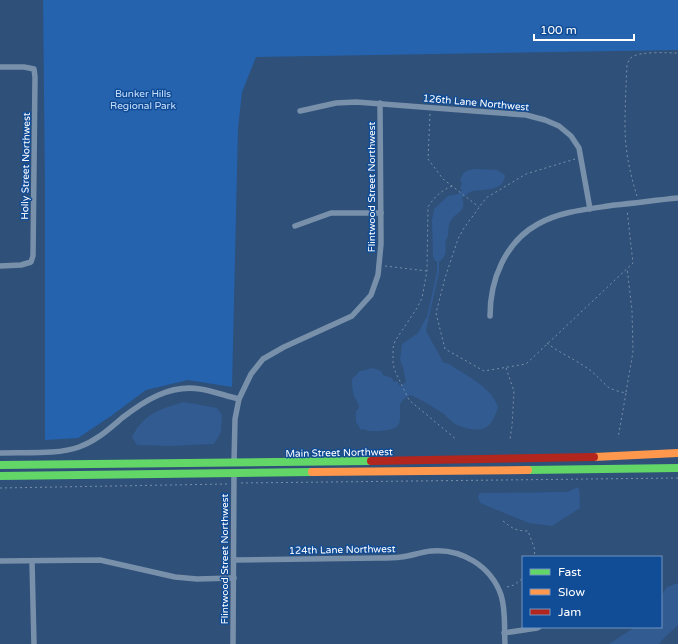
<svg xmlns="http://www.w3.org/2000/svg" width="678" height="644" font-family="'Varela Round',sans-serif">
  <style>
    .green { fill: #2563ae }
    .water { fill: #315b91 }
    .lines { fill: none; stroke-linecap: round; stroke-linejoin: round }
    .stream { stroke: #315b91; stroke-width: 2 }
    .path { stroke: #7990ab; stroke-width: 1; stroke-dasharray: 2 3; stroke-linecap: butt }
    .street { stroke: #7990ab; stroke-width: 5.5 }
    .fast { stroke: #63d668; stroke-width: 8 }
    .slow { stroke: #ff974d; stroke-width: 8 }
    .jam { stroke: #b3261e; stroke-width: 8 }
    .labels { text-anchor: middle; stroke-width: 3; stroke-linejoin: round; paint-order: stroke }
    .park-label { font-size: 10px; fill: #c9e1fe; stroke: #114c96 }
    .street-label { font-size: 10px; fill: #fff; stroke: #114c96 }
  </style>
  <rect width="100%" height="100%" fill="#2f5078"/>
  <path class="green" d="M43,0H678V50L256,57L242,92L238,128L232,387L188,380L146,390L111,416L78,438L45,440V188Z"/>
  <g class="water">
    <path d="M476,169L497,170L505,175C504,193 482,188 470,192C467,194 465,196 462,198C467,211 458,211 452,219C448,223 449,229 448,234C448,237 447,238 446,240C444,251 449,251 441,261H435L433,256L432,220L434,209L448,196L458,194L462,190L460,188L462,183L460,180C463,171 467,170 476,169Z"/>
    <path d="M429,317L426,331L441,358L442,362L449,364C466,376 491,386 498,407C496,413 493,422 488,426C480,433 463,428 455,424C450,421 446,415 441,412C431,406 421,399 410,395L404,399L400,404C400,425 403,429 379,431C373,431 369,432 364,429L361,430L356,422V411L359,408C359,403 356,400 354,396C352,390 352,384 352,379L357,374L359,371H362L372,368L381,371L383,375L392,378L394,382L397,381L400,386L406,382L403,367L400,360L402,344L418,333L426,318Z"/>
    <path d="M184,402L217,408L222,415L221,432L214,444L171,446L137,445L132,437C144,413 160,409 184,402Z"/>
    <path d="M578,487C581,493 579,501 580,508L552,526L529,523L480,503L478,496L480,493L567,492Z"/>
    <path d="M678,583V625L665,637L659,644H609L635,627H661V596L667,587Z"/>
  </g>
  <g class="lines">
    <path class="stream" d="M428,317L438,272V261"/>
    <g class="path">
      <path d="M430,114L428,159L443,179L479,207"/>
      <path d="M575,159L526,174L486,198L464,228L458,239L445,278L436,313L445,349L484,371L526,364L633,263L627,210"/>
      <path d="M452,186C441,191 435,196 428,207L427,271L422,298L417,308L395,341L393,348V364L395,371L409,400L457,440"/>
      <path d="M637,196C630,174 625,150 625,127C625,106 626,86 627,65C628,62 629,59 632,57C640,51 668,53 678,53"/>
      <path d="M385,266L427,271"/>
      <path d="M547,343C558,352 572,358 584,366C594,372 600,380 608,387C613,390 620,392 626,393L618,438"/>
      <path d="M506,368L514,391L512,426L510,439"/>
      <path d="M626,392L633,352L632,310L627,268"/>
      <path d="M241,483L678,478"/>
      <path d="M0,488L227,484"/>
      <path d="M503,521C512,528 515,531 528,531L535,550L534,557"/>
      <path d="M507,587L514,585L523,578"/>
    </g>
    <g class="street">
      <path d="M0,67H24L34,69L35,77L33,256L31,262L21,265L0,266"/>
      <path d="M300,111L336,103L356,102L526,115L545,120L559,126L571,136L579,148L590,209"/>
      <path d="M295,226L331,213H381"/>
      <path d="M490,316C490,280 505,242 538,224C561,211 589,209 615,205C636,203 657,200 678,198"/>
      <path d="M0,453C23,452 58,455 79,447C96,441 108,430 122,418C144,401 170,384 200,389C213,391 226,396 239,399"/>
      <path d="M234,463L235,419L239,399L251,374L263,359L284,347L352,316L371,295L378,275L381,244L380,103"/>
      <path d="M234,560L379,558C386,558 394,558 401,557C411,556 421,552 431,551C461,548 491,566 501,595C506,610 504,628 505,644"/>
      <path d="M0,561L100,560L175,577L197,579L234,578"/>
      <path d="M32,562L34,644"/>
      <path d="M504,633L537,628L539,627"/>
      <path d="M233,644L234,473"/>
    </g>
    <g class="fast">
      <path d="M0,465L371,461"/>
      <path d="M528,470L678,468"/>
      <path d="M0,476L312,472"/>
    </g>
    <g class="slow">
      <path d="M594,457L678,453"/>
      <path d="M312,472L528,470"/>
    </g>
    <path class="jam" d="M371,461L594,457"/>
  </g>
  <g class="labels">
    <g class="park-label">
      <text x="143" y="97">Bunker Hills<tspan x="143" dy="12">Regional Park</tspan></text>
    </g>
    <g class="street-label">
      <text transform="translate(476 102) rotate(5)" y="4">126th Lane Northwest</text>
      <text transform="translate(25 166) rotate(-89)" y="4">Holly Street Northwest</text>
      <text transform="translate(371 187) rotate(-90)" y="4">Flintwood Street Northwest</text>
      <text transform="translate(339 452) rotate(-1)" y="4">Main Street Northwest</text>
      <text transform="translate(342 549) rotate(-1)" y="4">124th Lane Northwest</text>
      <text transform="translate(224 559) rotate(-90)" y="4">Flintwood Street Northwest</text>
    </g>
  </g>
  <rect x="522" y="556" width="140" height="72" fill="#114c96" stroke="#7094c0"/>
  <rect x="530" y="569" width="20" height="6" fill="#63d668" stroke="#7094c0"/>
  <text x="558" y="576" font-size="12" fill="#ffffff">Fast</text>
  <rect x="530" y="589" width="20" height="6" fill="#ff974d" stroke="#7094c0"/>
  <text x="558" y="596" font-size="12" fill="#ffffff">Slow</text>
  <rect x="530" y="609" width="20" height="6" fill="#b3261e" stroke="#7094c0"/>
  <text x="558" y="616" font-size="12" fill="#ffffff">Jam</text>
  <path d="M534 34v6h100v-6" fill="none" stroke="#ffffff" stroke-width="2"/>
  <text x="540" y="34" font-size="12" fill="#ffffff" stroke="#114c96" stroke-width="3" paint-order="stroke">100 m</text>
</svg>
